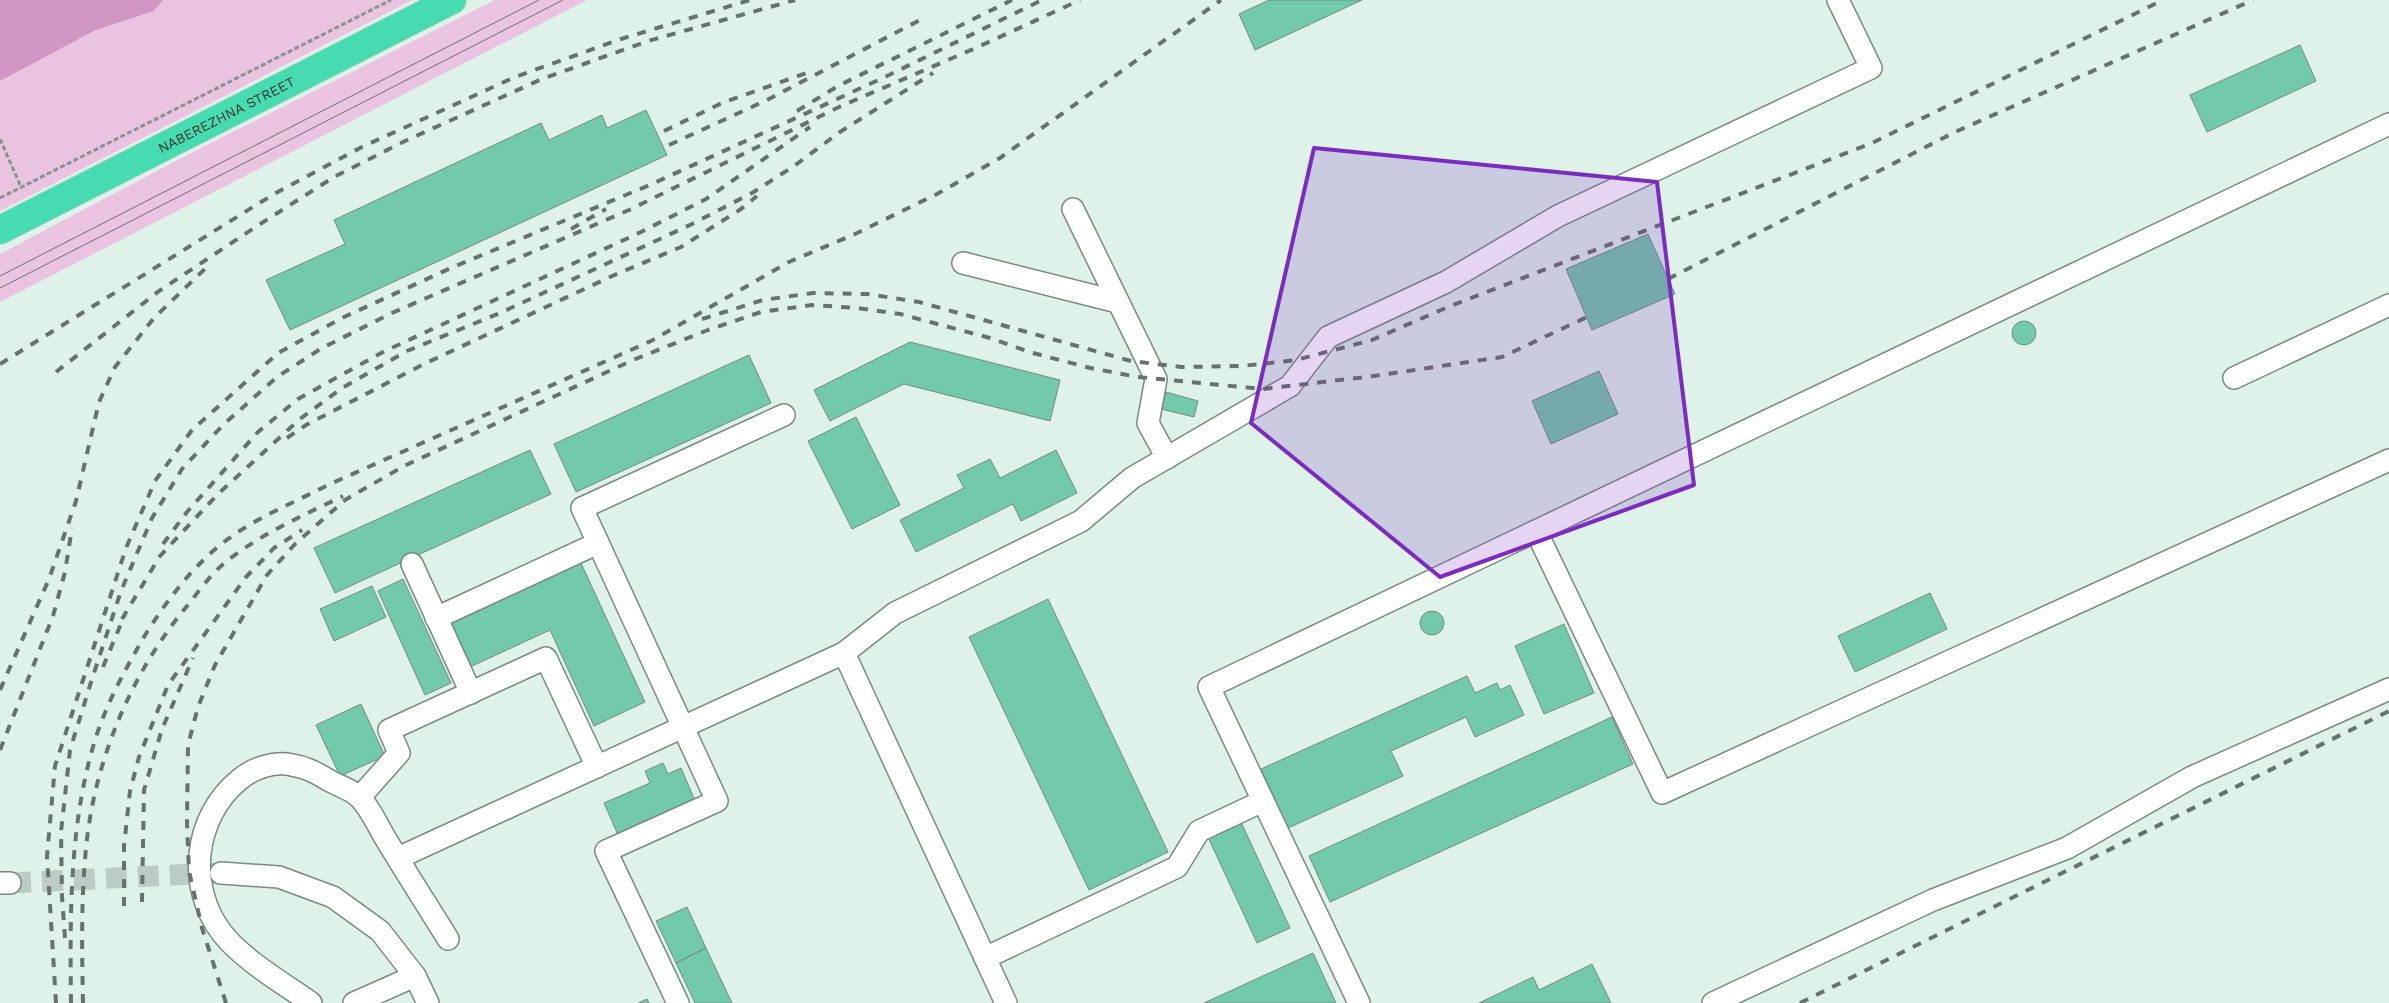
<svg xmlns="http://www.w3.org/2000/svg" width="2389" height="1003" font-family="'Work Sans',sans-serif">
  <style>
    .green { fill: #eac3e1 }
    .water { fill: #d296c5 }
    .building { fill: #72c9ab; stroke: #788a83 }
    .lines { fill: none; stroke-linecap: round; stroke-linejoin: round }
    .minor-tunnel { stroke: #baccc5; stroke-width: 21; stroke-dasharray: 21 11; stroke-linecap: butt }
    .minor-casing { stroke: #788a83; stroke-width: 24 }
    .highway-casing { stroke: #d0d2d1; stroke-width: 30 }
    .path { stroke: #86938e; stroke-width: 3; stroke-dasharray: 5 2.5; stroke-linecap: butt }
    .minor { stroke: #fff; stroke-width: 21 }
    .highway { stroke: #46dbb0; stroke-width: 28 }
    .tram { stroke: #66726d; stroke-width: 1 }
    .rail { stroke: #66726d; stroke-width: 4; stroke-dasharray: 9 9; stroke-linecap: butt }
    .marked { fill: #7b2cbf; fill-opacity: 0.2; stroke: #7b2cbf; stroke-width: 4; stroke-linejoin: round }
    .labels { text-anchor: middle; stroke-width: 4.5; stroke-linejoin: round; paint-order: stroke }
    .street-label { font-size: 14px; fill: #2b322f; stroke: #fff }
  </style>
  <rect width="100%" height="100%" fill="#def2ea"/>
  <g class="green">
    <path d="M163,0H412L0,211V81L96,30L154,11Z"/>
    <path d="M495,0H587L0,302V254L187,155Z"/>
  </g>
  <path class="water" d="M0,0H163L154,11L96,30L0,81Z"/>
  <g class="building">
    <path d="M1269,0H1362L1255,50L1239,14Z"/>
    <path d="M2300,45L2316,81L2207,132L2190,95Z"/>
    <path d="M646,110L667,155L290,330L266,280L345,244L334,220L541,123L549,140L602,115L607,128Z"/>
    <path d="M1648,234L1675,294L1592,330L1566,269Z"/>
    <circle cx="2024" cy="333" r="12"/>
    <path d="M910,342L1060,380L1050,421L904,384L830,421L814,390Z"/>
    <path d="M749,355L771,403L576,492L554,444Z"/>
    <path d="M1599,371L1618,414L1551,444L1532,401Z"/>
    <path d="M1166,392L1198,401L1194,417L1161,409Z"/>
    <path d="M856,417L900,505L852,529L808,441Z"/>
    <path d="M530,450L551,494L335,593L314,548Z"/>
    <path d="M1056,450L1077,493L1021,521L1013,504L916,552L900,520L964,488L957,475L990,459L1000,478Z"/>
    <path d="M581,563L645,702L594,726L550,630L470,667L450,623Z"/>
    <path d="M403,579L451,683L425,695L378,591Z"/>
    <path d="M372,586L386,617L334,641L320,609Z"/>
    <path d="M1930,593L1947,629L1855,672L1838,636Z"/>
    <path d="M1048,599L1168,852L1089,890L969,637Z"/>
    <circle cx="1432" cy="623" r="12"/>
    <path d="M1564,624L1594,693L1544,714L1515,646Z"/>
    <path d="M1467,676L1475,693L1497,683L1500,690L1510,685L1524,715L1475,737L1466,717L1391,751L1403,776L1288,828L1261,769Z"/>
    <path d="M361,704L385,756L340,776L316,725Z"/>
    <path d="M1612,717L1633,764L1330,902L1309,856Z"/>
    <path d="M663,763L668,774L681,768L696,803L618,835L604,803L650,783L645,771Z"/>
    <path d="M1241,822L1290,928L1257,943L1208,837Z"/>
    <path d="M687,907L706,948L676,963L656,921Z"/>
    <path d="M706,948L732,1003H695L676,963Z"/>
    <path d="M1313,953L1336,1003H1204Z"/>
    <path d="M1592,964L1611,1003H1479L1533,977L1539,990Z"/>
    <path d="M647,999L649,1003H638Z"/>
  </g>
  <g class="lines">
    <path class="minor-tunnel" d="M10,883L217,873"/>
    <g class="minor-casing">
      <g id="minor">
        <path d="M1073,209L1156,379L1148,423L1167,458"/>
        <path d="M963,263L1118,302"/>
        <path d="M2234,378L2389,305"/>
        <path d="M1536,531L1662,793L2389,460"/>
        <path d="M412,564L471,693"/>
        <path d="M436,618L598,543"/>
        <path d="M844,653L1006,1003"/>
        <path d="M360,797L399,753L389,730L546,658L597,767"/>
        <path d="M398,858L844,653L895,613L1081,521L1132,478L1290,386L1328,337L1446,282L1558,216L1871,68L1838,0"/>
        <path d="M221,873L279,877L333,897L380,931L415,976L428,1003"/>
        <path d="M0,883H10"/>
        <path d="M985,958L1177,867L1199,831L1263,801"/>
        <path d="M311,1003C283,983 243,960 222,933C186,886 194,817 239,780C253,768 274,761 292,765C307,767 318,774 330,781C339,786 353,790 360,798C370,808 377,824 384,836C405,871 427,905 448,939"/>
        <path d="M354,1003L415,976"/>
        <path d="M678,1003L606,851L717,801L582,508L784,415"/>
        <path d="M1359,1003L1209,687L2389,124"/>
        <path d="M1713,1003L1933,900L2067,848L2192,777L2389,689"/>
      </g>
    </g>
    <g class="highway-casing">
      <g id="highway">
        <path id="s1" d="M0,230L452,0"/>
      </g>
    </g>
    <g class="path">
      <path d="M0,139L21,187"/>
      <path d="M0,198L391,0"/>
    </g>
    <use href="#minor" class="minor"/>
    <use href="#highway" class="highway"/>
    <g class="tram">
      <path d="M0,276L539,0"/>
      <path d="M0,288L563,0"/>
    </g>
    <g class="rail">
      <path d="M797,111L838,86L1012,0"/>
      <path d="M664,131L722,103L809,72"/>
      <path d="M669,145L767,100L920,20"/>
      <path d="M571,229L606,209"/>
      <path d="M1668,279L1955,132L2253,0"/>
      <path d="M702,319L763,300L813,293L867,294L919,302L1131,361L1181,367L1242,366L1296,360L1372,340L1448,307L1872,143L2163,0"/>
      <path d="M0,364L274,194L362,147L515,77L621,39L750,0"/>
      <path d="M56,372L159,291L257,226L334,177L405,141L542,79L648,41L795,0"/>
      <path d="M287,438L306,425L424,364L610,277L681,247L741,209L757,196"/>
      <path d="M163,544L187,512L258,432L298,399L383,352L641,232L706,199L810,127"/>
      <path d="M122,619L160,556L218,494L300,419L342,388L407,351L500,313L690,225L752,193L794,166L840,132L933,73"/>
      <path d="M103,667L125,614"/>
      <path d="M0,690L49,579L76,501L99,402L115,367L154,318L209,265"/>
      <path d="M0,750L53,616L65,572L72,528"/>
      <path d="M142,902L144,790L162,729L193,658"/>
      <path d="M124,906V846L130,791L139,757L168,685L246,577L274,548L302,530"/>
      <path d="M65,938L62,897L61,832L70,750L92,679L121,591L152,518L182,469L223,425L277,377L322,348L392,313L629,210L839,107L978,47L1080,0"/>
      <path d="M56,1003L47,856L55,766L126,548L155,481L192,430L278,353L344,317L451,268L652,184L885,77L1042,0"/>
      <path d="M71,1003C70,915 69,822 96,737C108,700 127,666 147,632C170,596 198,559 235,534C263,515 297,501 328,485L651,341L789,262L855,234L937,194L1000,158L1221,0"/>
      <path d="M83,1003C82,955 81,907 85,860C91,771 127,680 183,611C197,594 211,573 228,560C263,533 304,515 343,496"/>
      <path d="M226,1003L202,928L189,871L187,823L188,745L198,707L215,665L267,575L295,544L345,500L404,466L633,360L708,330L761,312L812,305L858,308L900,314L990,338L1033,353L1090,368L1138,377L1263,389L1374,376L1502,357L1587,317"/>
      <path d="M1800,1003L2389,711"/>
    </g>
  </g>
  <path class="marked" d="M1314,148L1657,182L1694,485L1440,577L1251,423Z"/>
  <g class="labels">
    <g class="street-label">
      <text dy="5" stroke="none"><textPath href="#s1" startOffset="254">NABEREZHNA STREET</textPath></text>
    </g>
  </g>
</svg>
